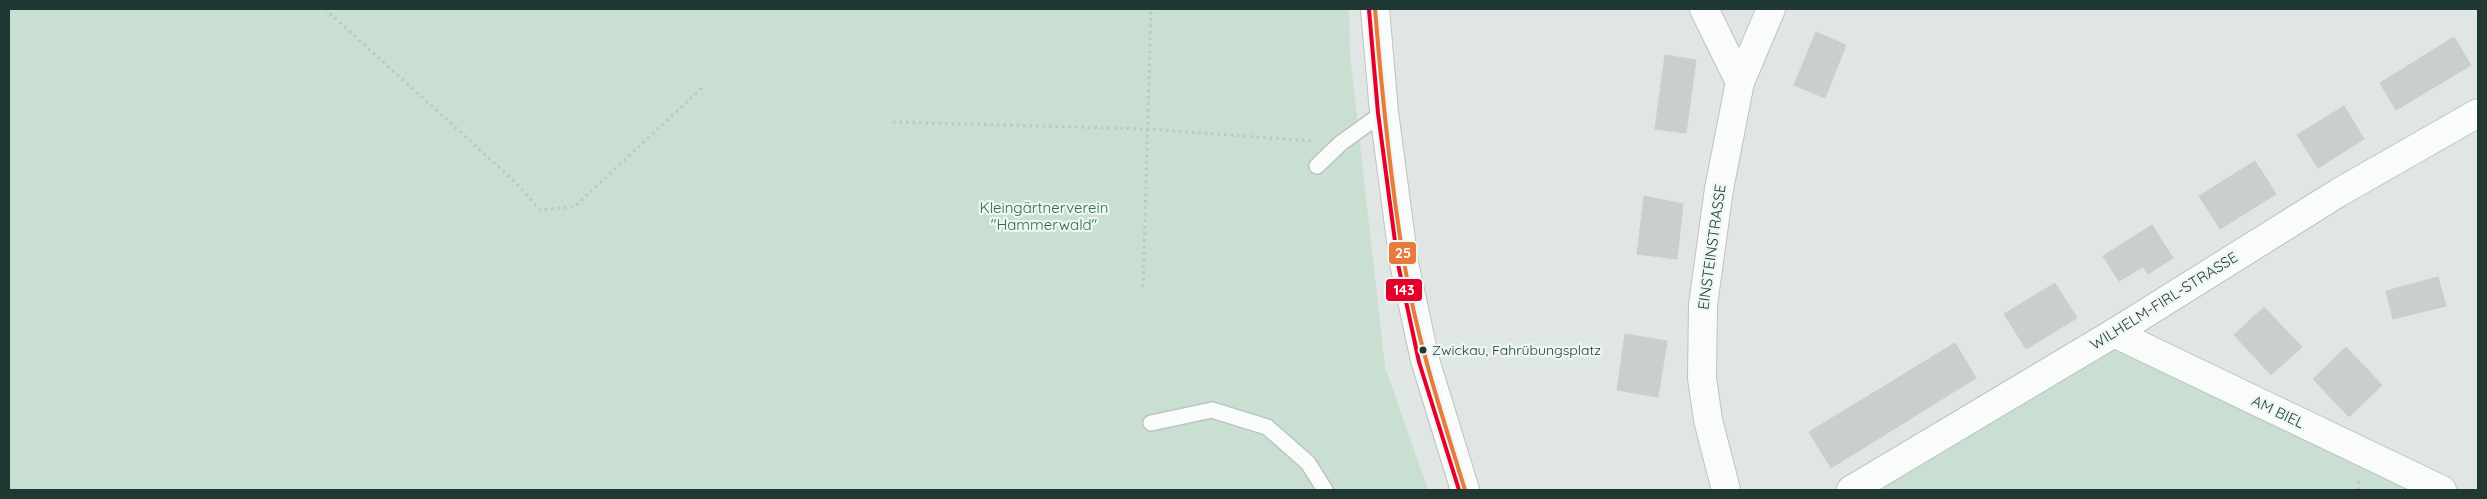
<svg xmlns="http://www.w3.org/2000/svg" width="2487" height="499" font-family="Quicksand,sans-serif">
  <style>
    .green { fill: #c9dfd1 }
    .building { fill: #c9cfcd; stroke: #c9cfcd }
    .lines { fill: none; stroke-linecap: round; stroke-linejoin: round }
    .service-casing { stroke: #bdc3c1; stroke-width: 18 }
    .minor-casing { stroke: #bdc3c1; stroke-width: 30 }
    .secondary-casing { stroke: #bdc4c2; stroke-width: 30 }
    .path { stroke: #bec7c5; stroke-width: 3; stroke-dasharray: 2.5 4; stroke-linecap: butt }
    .service { stroke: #fafbfb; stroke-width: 15 }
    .minor { stroke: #fafbfb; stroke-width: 28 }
    .secondary { stroke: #fafbfb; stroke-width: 28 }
    .bus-1-casing { stroke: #edf6f2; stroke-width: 8 }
    .bus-2-casing { stroke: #edf6f2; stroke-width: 8 }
    .bus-1 { stroke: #e67b3c; stroke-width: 4 }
    .bus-2 { stroke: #e4002b; stroke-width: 4 }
    .bus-dot { fill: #1f3833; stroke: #edf6f2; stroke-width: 2 }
    .labels { text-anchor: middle; stroke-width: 4.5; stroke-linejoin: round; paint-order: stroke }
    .bus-label { font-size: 14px; fill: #1f3833; stroke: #edf6f2; text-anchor: start }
    .park-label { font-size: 15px; fill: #2a6e49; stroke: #edf6f2 }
    .street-label { font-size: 15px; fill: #1f3833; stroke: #edf6f2 }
    .line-badge { stroke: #edf6f2; stroke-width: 2 }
    .badge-label { font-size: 14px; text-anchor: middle; font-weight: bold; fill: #fff }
  </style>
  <rect width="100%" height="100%" fill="#e0e6e4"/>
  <g class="green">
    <path d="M9,9H1349L1350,54L1385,367L1428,490H9Z"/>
    <path d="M2118,348L2414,490H1878L1923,461Z"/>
  </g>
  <g class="building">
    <path d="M1816,32L1846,45L1825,98L1794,85Z"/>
    <path d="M2454,37L2471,65L2396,110L2380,83Z"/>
    <path d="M1665,55L1696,60L1686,133L1655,129Z"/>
    <path d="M2344,106L2364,139L2318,168L2297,135Z"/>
    <path d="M2255,161L2276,194L2220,229L2199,196Z"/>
    <path d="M1644,196L1683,204L1677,259L1637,254Z"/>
    <path d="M2152,225L2173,258L2148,274L2143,267L2119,281L2103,256Z"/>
    <path d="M2438,277L2446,306L2393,319L2386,291Z"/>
    <path d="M2055,283L2077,318L2026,349L2004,314Z"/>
    <path d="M2264,307L2302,347L2271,375L2234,335Z"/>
    <path d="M1625,334L1667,341L1658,397L1617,390Z"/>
    <path d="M1955,343L1976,378L1831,468L1809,432Z"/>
    <path d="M2346,347L2382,385L2349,417L2313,379Z"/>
  </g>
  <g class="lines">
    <g class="service-casing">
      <g id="service">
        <path d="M1317,166L1341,143L1384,112"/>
        <path d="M1151,423L1212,410L1267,427L1308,463L1325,490"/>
      </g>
    </g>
    <g class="minor-casing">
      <g id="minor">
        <path d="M1704,9L1740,82"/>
        <path d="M2114,333L2442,490"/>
        <path d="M1726,490L1708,420L1702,378L1703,305L1719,189L1740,82L1771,9"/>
        <path d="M1851,490L2114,333L2338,193L2478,113"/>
      </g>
    </g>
    <g class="secondary-casing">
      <path id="secondary" d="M1375,9L1384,112L1404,263L1425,360L1465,490"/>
    </g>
    <g class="path">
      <path d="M325,9L512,179L540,210L574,207L704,86"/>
      <path d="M893,122L1148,129L1312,141"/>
      <path d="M1143,287L1151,9"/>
      <path d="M2359,481V490"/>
    </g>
    <use href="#service" class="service"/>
    <use href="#minor" class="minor"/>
    <use href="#secondary" class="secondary"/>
    <g class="bus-1-casing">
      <path id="bus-1" d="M1375,9C1382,94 1390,179 1404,262C1417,340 1442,415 1465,490"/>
    </g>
    <g class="bus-2-casing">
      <path id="bus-2" d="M1369,10L1378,113L1398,264L1419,362L1459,490"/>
    </g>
    <use href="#bus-1" class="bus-1"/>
    <use href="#bus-2" class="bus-2"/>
  </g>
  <circle class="bus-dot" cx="1423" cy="350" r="4.5"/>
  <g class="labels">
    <g class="bus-label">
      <text x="1432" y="355">Zwickau, Fahrübungsplatz</text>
    </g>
    <g class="park-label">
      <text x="1044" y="213">Kleingärtnerverein<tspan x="1044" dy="17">"Hammerwald"</tspan></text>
    </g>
    <g class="street-label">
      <text transform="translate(1712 247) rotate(-82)" y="5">EINSTEINSTRASSE</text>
      <text transform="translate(2164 301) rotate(-32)" y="5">WILHELM-FIRL-STRASSE</text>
      <text transform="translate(2278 412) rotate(26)" y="5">AM BIEL</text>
    </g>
  </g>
  <g class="line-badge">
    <rect x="1388" y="241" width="29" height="24" rx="5" fill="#e67b3c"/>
    <rect x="1385" y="278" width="38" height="24" rx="5" fill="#e4002b"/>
  </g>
  <g class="badge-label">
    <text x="1403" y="258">25</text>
    <text x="1404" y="295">143</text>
  </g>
  <rect width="2487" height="499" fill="none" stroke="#1f3833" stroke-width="20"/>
</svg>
